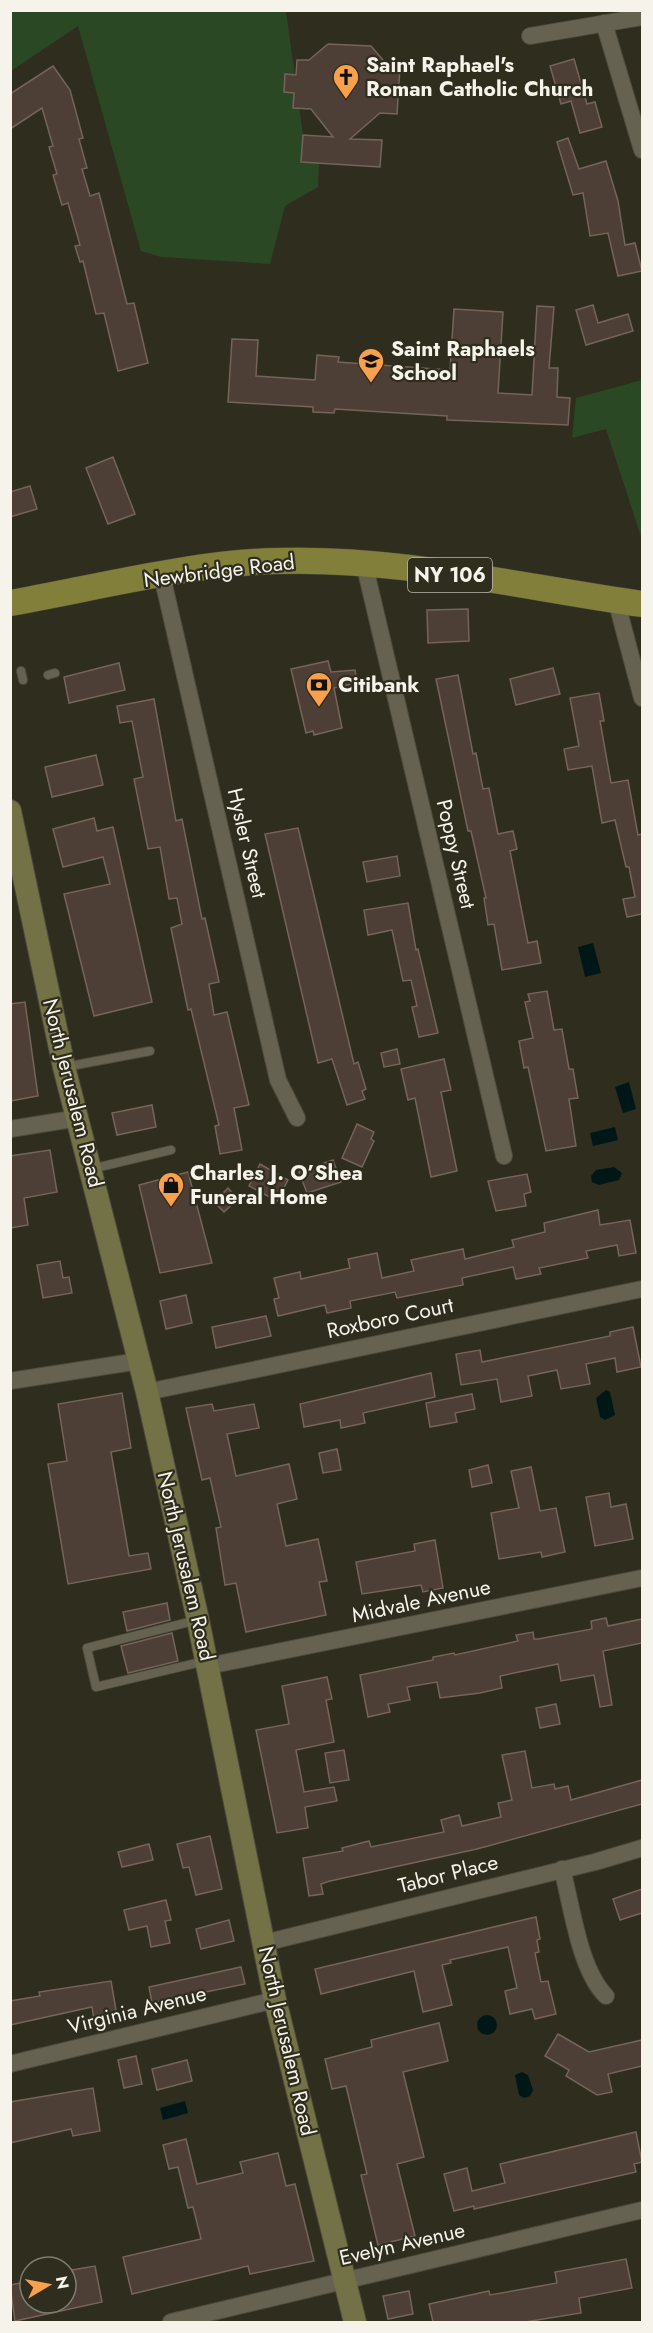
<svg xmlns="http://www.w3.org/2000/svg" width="653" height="2333" font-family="Jost,sans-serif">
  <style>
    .green { fill: #2a4824 }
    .water { fill: #001718 }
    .building { fill: #4e3f36; stroke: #74645a; stroke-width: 1.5 }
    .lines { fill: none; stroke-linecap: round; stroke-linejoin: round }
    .lane-casing { stroke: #4d4b3d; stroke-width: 10 }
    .street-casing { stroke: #4d4b3d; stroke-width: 18 }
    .secondary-casing { stroke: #4d4b3d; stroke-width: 24 }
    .primary-casing { stroke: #4d4b3d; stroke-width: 27 }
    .lane { stroke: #656251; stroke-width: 8 }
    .street { stroke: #656251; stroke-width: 16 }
    .secondary { stroke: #737146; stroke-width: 22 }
    .primary { stroke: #817f3a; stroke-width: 26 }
    .labels { text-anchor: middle; stroke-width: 4.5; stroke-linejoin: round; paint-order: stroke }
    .shield { fill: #2f2d1e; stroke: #bab8ad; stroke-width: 1.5 }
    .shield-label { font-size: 20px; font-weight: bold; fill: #f6f4ea }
    .poi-label { font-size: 21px; font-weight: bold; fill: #f6f4ea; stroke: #2f2d1e; text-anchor: start }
    .street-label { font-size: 21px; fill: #f6f4ea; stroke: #2f2d1e }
  </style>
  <rect width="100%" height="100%" fill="#2f2d1e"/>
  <g class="green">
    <path d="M11,11H286L303,135L301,162L319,163L318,187L285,206L270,264L161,257L141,251L78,26L11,71Z"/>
    <path d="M642,380V540L606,429L572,438L576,398Z"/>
  </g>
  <g class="water">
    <path d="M593,943L601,973L585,977L578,947Z"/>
    <path d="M629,1082L636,1109L623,1113L615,1087Z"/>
    <path d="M615,1127L618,1140L593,1146L590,1133Z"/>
    <path d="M614,1167L622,1173L619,1180L599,1185L592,1182L591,1176L596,1170Z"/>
    <path d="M606,1390L610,1392L615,1415L605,1420L600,1417L596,1398Z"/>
    <circle cx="487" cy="2025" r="10"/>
    <path d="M522,2072L528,2075L533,2090L530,2096L524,2098L519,2095L515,2075Z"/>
    <path d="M185,2101L188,2113L163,2120L160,2108Z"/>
  </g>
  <g class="building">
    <path d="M328,44L371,46L388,66L400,67L397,114L380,113L350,139L382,140L380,167L301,162L303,135L333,137L311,109L293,108L294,93L284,92L285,74L296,75L297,60H309Z"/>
    <path d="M574,59L587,104L595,102L602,127L580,133L571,101L561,104L550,66Z"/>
    <path d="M53,66L70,90L83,138L79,139L87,168L82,169L90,196L99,193L127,304L134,303L148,363L118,371L104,313L96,314L83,261L80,262L75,246L80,245L68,203L62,205L53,175L57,174L49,147L53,146L42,108L10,129V94Z"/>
    <path d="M568,138L579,169L606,161L618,201L625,245L635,243L642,271L618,276L608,233L590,236L583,193L573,195L557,142Z"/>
    <path d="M593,305L598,323L628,314L633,331L586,345L576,310Z"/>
    <path d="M537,306L554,307L549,368H558L557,397L570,398L568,425L447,420V416L335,409L334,413L313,412V407L228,402L232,339L258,340L256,376L315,380L317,355L339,357L338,362L450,370L454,309L503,312L498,393L532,395Z"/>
    <path d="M113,457L135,514L108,524L86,468Z"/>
    <path d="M30,486L37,509L10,517V492Z"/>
    <path d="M468,609L469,641L428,643L427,610Z"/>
    <path d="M328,661L331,672L355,670L357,683L334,688L342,728L314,735L313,731L306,733L291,669Z"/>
    <path d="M119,663L125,690L69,703L64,677Z"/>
    <path d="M553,668L560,694L516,705L510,679Z"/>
    <path d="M458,675L473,754L476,753L483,789L489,788L498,834L513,831L517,849L510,851L528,943L537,941L541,963L502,970L494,924L488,925L484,898H486L471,831H468L436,679Z"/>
    <path d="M599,693L604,721H600L611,783L628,780L638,835L642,834V914L627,917L623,899L635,897L629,867H626L615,820L602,823L592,766L568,770L564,749L579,746L570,698Z"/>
    <path d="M154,699L176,821L182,819L202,919L205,918L217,972L219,982L209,984L214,1015L227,1012L249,1105L234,1108L242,1150L220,1154L215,1126L219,1125L191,1009L188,1010L171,928L182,924L177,898L169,899L160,847L148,849L134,779L143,777L132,721L120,723L117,706Z"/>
    <path d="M96,755L103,785L52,797L45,767Z"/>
    <path d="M94,818L97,831L113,827L152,1002L94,1016L64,894L110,884L103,857L63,867L53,829Z"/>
    <path d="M298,828L354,1064L358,1062L366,1089L362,1091L365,1099L347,1105L332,1059L318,1063L265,834Z"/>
    <path d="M397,856L400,876L367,882L363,862Z"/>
    <path d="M408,903L416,950L418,949L438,1033L419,1037L412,1007L417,1006L411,980L403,981L392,930L368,935L364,910Z"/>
    <path d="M547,991L554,1030L562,1029L569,1069H573L578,1098L569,1099L576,1146L546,1151L528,1067L524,1068L519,1041L533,1038L525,1002L530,1001L528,994Z"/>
    <path d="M25,1002L38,1096L10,1101V1004Z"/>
    <path d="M397,1049L400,1064L384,1067L381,1053Z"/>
    <path d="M444,1059L451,1090L441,1092L457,1171L431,1177L415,1098L408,1100L401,1069Z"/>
    <path d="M152,1105L156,1127L117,1135L112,1113Z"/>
    <path d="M357,1124L374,1132L371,1139L374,1141L362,1167L342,1158Z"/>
    <path d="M50,1150L57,1192L24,1198L28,1225L10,1228V1156Z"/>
    <path d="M333,1160L341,1182L307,1193L299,1172Z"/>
    <path d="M260,1164L288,1180L277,1201L249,1186Z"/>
    <path d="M188,1172L212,1263L160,1273L139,1185Z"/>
    <path d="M527,1174L531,1192L524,1194L526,1206L496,1211L488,1181Z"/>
    <path d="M228,1188L238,1199L224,1212L214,1202Z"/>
    <path d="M598,1210L600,1225L630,1220L636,1253L619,1256L617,1245L586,1251L588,1258L539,1268L541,1274L516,1279L513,1267L462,1278L463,1285L397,1298L395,1292L350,1301L351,1308L327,1313L325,1305L278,1316L274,1299L279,1298L274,1278L300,1272L301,1279L350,1268L348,1259L377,1253L382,1278L414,1271L411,1260L463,1249L465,1259L514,1247L512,1240L545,1232L544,1223Z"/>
    <path d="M60,1261L63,1278L69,1277L72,1293L43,1298L37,1265Z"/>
    <path d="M186,1295L192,1323L166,1329L160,1301Z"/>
    <path d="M266,1316L271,1336L216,1348L212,1327Z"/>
    <path d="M633,1327L641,1367L617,1372L615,1358L586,1364L590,1384L561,1389L557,1370L528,1376L532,1396L501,1402L497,1379L461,1385L456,1354L480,1350L482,1362L610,1336V1332Z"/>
    <path d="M431,1373L435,1397L363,1413L365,1423L341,1428L340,1420L304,1427L300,1404Z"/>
    <path d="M122,1393L131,1448L111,1452L129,1556L148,1553L151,1569L68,1584L48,1464L67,1461L58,1404Z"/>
    <path d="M472,1394L475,1409L455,1413L457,1422L430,1427L426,1403Z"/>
    <path d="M212,1404L214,1411L254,1404L259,1428L227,1434L236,1476L289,1464L297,1499L277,1504L286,1546L318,1539L327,1581L319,1582L326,1615L246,1632L236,1583L225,1585L216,1528L221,1527L210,1478L202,1480L186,1408Z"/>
    <path d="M337,1449L341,1470L323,1473L319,1453Z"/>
    <path d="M488,1465L492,1483L472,1487L469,1470Z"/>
    <path d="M531,1467L540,1511L556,1508L565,1552L542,1557L541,1552L499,1559L491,1513L519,1508L511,1471Z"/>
    <path d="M609,1493L611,1507L626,1504L633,1539L595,1546L586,1497Z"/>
    <path d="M435,1540L443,1588L423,1592L421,1585L362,1594L356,1562L415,1551L414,1544Z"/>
    <path d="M167,1603L170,1620L127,1631L123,1612Z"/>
    <path d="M606,1618L608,1626L642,1619V1643L603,1651L612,1705L600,1707L594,1675L561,1681L558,1664L500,1676L502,1688L480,1693L440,1698L437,1682L407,1687L410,1700L388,1704L390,1712L368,1717L360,1675L433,1660V1657L454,1653L455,1655L518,1641L516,1635L533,1632L534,1639H538L592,1629L591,1621Z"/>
    <path d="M172,1633L178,1661L128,1673L121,1646Z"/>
    <path d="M327,1677L332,1699L326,1700L334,1742L296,1750L304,1792L334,1787L337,1801L305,1807L308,1828L277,1833L256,1730L289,1724L282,1686Z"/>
    <path d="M556,1704L560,1724L540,1728L536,1708Z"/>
    <path d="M344,1750L349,1780L330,1783L325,1753Z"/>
    <path d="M525,1751L532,1788L554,1784L555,1789L568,1786L571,1800L642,1780V1804L477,1849L330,1881L321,1884L323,1894L309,1896L303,1858L343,1851L342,1848L369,1841L371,1847L444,1832L441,1820L459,1815L462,1826L501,1817L498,1803L512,1800L502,1755Z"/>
    <path d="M210,1836L222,1889L196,1895L189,1867L183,1868L177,1844Z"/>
    <path d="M149,1844L153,1860L122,1867L118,1852Z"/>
    <path d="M642,1889V1913L620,1920L613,1899Z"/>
    <path d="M166,1900L171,1920L165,1921L170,1943L151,1947L147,1926L129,1930L124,1910Z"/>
    <path d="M536,1917L540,1939L537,1940L539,1952L535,1953L541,1982L548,1981L556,2014L535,2019L532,2009L510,2014L505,1991L517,1988L508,1947L450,1960L451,1963L442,1965L452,2005L423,2012L414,1971L321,1994L315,1969Z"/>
    <path d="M229,1920L234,1941L201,1949L196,1929Z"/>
    <path d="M241,1967L245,1984L152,2003L149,1987Z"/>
    <path d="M111,1981L117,2016L94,2020L92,2007L10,2025V2001L40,1996L39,1992Z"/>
    <path d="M439,2023L448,2061L403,2072L424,2157L397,2164L415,2236L378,2245L361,2175L367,2174L346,2086L332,2089L325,2059L372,2047L371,2040Z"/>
    <path d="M558,2034L589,2052L642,2040V2066L608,2074L612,2092L597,2095L566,2076L569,2070L545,2056Z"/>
    <path d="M136,2056L142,2084L124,2088L118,2060Z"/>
    <path d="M187,2060L192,2081L157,2090L152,2069Z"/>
    <path d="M93,2088L100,2131L73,2136L71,2129L10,2143V2102Z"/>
    <path d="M636,2132L642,2162L634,2164L636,2172L474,2209V2206L454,2211L444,2174L467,2168L472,2191L505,2183L500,2164Z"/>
    <path d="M186,2139L197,2184L243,2173L240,2162L278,2153L286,2186L295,2184L314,2261L250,2274L248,2266L132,2294L123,2257L201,2239L193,2207L188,2208L178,2167L169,2169L163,2145Z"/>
    <path d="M626,2259L632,2288L579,2298L581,2313L525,2322H433L429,2304L489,2291L490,2295L557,2283L555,2272Z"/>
    <path d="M95,2266L102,2302L15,2321L10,2285L30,2281V2303H66V2271Z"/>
    <path d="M409,2291L413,2314L388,2319L383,2296Z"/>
  </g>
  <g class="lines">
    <g class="lane-casing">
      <g id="lane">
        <path d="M21,671L23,680"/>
        <path d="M48,675L55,673"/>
        <path d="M65,1067L150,1051"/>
        <path d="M91,1169L171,1150"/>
        <path d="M197,1620L87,1648L96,1687L205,1661"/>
      </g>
    </g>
    <g class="street-casing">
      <g id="street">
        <path d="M604,23L642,150"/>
        <path d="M530,36L642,17"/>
        <path d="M364,563L504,1156"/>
        <path d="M162,576L278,1080L297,1118"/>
        <path d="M616,600L642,698"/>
        <path d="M10,1129L79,1118"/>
        <path d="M10,1381L139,1361"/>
        <path d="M147,1392L642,1289"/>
        <path d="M208,1666L642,1578"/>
        <path d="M562,1869C572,1906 579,1969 606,1996"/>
        <path d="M264,1943L595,1862L642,1848"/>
        <path d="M10,2064L275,2000"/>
        <path d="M171,2322L642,2210"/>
      </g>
    </g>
    <g class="secondary-casing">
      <path id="secondary" d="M10,811L64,1067L147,1392L198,1620L275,2000L355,2322"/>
    </g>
    <g class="primary-casing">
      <path id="primary" d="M10,603C95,588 191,563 276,561C399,557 521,587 642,604"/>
    </g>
    <use href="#lane" class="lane"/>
    <use href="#street" class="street"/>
    <use href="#secondary" class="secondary"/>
    <use href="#primary" class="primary"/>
  </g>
  <defs>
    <g id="church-pin" transform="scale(1.35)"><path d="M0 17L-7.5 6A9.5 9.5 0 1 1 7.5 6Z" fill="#f8a04b" stroke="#2f2d1e"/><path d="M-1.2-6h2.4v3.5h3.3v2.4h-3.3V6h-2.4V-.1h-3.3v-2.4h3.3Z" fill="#111"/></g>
    <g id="school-pin" transform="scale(1.35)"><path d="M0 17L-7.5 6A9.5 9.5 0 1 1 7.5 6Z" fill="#f8a04b" stroke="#2f2d1e"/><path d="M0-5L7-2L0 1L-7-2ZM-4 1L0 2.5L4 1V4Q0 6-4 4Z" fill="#111"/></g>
    <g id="bank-pin" transform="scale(1.35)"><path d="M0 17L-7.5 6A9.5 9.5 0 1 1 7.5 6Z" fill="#f8a04b" stroke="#2f2d1e"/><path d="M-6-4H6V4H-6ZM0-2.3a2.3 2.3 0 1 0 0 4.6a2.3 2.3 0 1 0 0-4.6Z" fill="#111"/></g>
    <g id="shop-pin" transform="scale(1.35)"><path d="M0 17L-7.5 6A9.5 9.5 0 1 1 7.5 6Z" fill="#f8a04b" stroke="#2f2d1e"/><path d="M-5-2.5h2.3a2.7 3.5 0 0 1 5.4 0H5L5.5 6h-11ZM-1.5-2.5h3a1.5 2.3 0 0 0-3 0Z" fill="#111"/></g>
  </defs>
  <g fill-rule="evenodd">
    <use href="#church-pin" x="346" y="77"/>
    <use href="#school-pin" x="371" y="361"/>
    <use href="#bank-pin" x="319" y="685"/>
    <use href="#shop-pin" x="171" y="1185"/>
  </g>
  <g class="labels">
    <rect class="shield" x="408" y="558" width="84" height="34" rx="4.5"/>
    <g class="shield-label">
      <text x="450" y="582">NY 106</text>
    </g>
    <g class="poi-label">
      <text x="366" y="72">Saint Raphael's<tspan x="366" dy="24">Roman Catholic Church</tspan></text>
      <text x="391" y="356">Saint Raphaels<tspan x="391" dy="24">School</tspan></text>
      <text x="338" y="692">Citibank</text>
      <text x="190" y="1180">Charles J. O’Shea<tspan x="190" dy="24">Funeral Home</tspan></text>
    </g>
    <g class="street-label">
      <text transform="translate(219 571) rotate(-7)" y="7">Newbridge Road</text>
      <text transform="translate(247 843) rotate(77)" y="7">Hysler Street</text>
      <text transform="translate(456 854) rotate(77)" y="7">Poppy Street</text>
      <text transform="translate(73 1093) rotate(76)" y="7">North Jerusalem Road</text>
      <text transform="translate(390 1318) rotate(-12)" y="7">Roxboro Court</text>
      <text transform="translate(186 1566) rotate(77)" y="7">North Jerusalem Road</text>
      <text transform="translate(421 1601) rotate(-12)" y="7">Midvale Avenue</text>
      <text transform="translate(448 1874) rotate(-14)" y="7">Tabor Place</text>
      <text transform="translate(137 2010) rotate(-14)" y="7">Virginia Avenue</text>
      <text transform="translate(287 2041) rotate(77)" y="7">North Jerusalem Road</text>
      <text transform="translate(402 2244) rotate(-13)" y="7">Evelyn Avenue</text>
    </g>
  </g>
  <rect width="653" height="2333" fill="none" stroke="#f6f4ea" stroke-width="24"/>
  <g transform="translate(48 2285) rotate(80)"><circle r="28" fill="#2f2d1e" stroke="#7f7d70" stroke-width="1.5"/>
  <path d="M0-4.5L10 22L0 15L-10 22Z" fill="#f8a04b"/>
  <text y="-9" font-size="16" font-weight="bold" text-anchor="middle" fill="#f6f4ea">N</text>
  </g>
</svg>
